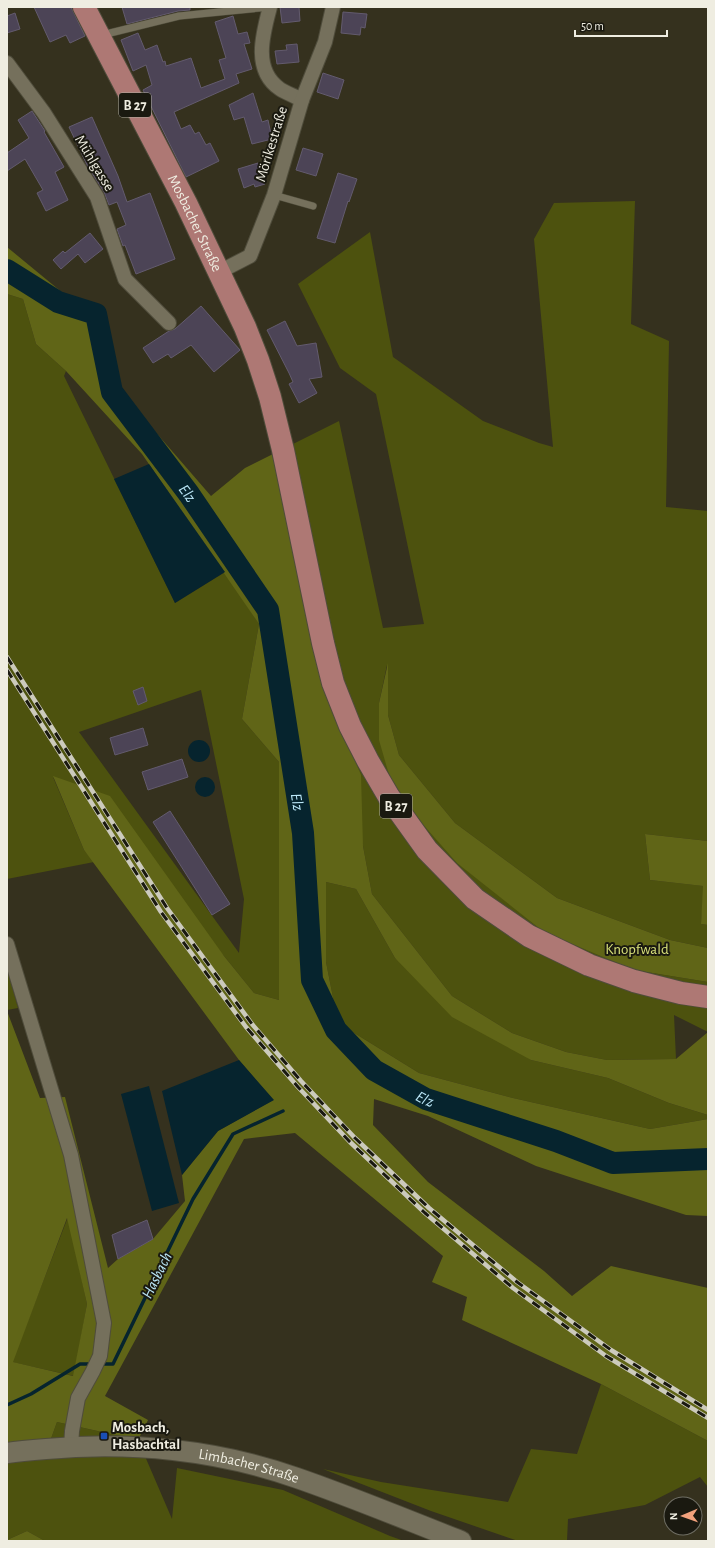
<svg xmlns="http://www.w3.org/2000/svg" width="715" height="1548" font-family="'Alegreya Sans',sans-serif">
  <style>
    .green { fill: #4d520e; fill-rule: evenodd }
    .forest { fill: #606517; fill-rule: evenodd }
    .water { fill: #06242e }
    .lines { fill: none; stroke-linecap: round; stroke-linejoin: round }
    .stream { stroke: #06242e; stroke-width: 3.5 }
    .river { stroke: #06242e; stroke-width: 22 }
    .building { fill: #4c4456; stroke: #635b6e }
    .service-casing { stroke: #4f4c3b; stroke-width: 8 }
    .minor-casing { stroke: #4f4c3b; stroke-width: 16 }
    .secondary-casing { stroke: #4f4c3b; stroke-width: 22 }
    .primary-casing { stroke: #4f4c3b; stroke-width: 24 }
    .service { stroke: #75705c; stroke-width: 7 }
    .minor { stroke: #75705c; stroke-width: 14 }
    .secondary { stroke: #75705c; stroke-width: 20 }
    .primary { stroke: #ae7874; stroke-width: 22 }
    .rail-casing { stroke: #cccabd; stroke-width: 4.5 }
    .rail { stroke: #1a1910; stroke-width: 3; stroke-dasharray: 9; stroke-linecap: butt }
    .transit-dot { fill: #1a4fb4; stroke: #1a1910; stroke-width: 1.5 }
    .labels { text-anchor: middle; stroke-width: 4; stroke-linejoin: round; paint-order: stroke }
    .shield { fill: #1a1910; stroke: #afada2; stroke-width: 1 }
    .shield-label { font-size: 14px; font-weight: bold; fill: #efede1 }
    .street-label { font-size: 15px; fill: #efede1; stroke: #1a1910 }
    .park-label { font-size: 15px; fill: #d8e17a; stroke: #1a1910 }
    .poi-label { font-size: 15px; font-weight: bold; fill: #efede1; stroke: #1a1910; text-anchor: start }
    .water-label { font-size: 16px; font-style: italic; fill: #bbe7f8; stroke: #1a1910 }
  </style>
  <rect width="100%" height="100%" fill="#35311e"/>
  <g class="green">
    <path d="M635,201L631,324L669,341L666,507L708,511V841L645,834L650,880L704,886L701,924L708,925V948L670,940L557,898L455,823L399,755L388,715L387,665L379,703L390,778L634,970L708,982V1032L674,1015L676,1059L607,1060L566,1052L512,1033L452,996L372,894L363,846L334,711L306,614L288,526L275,453L339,421L383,628L424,624L376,394L340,368L298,284L370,232L393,357L483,421L539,443L553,447L534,239L554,203Z"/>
    <path d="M7,294L23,299L36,344L66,371L64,376L175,603L225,572L259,624L242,719L279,762V1000L254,993L224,956L53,777L84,850L94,862L7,879ZM201,690L244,899L239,953L79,732Z"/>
    <path d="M326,882L356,889L395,958L531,1060L608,1078L669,1103L708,1115V1119L650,1129L513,1098L419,1073L338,1023L326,962Z"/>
    <path d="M7,969L18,1008L7,1010Z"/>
    <path d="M68,1217L87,1304L74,1376L12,1362Z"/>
    <path d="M601,1384L708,1441V1487L700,1477L645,1505L568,1519L567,1541H518L431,1511L323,1469L381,1482L508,1502L531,1449L577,1454Z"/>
    <path d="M57,1422L138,1440L172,1519L177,1468L283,1490L390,1536L404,1541H45L27,1531L7,1540V1463L48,1447Z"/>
  </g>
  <g class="forest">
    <path d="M7,247L98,322L120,391L211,496L245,468L275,453L288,526L306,614L334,711L361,775L363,846L372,894L452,996L512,1033L566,1052L607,1060L676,1059L708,1032V1115L669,1103L608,1078L531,1060L452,1017L395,958L356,889L326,882V962L338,1023L419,1073L513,1098L650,1129L708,1119V1216L686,1215L536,1166L428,1116L374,1099L373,1125L428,1182L544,1271L572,1296L611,1266L708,1288V1441L601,1384L462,1320L467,1297L432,1282L443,1256L295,1133L244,1139L105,1396L148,1420L138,1440L57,1422L48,1447L7,1463V1011L40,1098L65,1097L108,1268L118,1259L153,1239L185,1201L182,1175L218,1131L273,1100L239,1060L84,850L53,776L110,796L224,956L254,993L279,1000V762L242,719L259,624L142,454L66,371L36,344L23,299L7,294ZM67,1218L87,1304L73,1376L13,1362Z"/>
    <path d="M388,663V715L399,755L455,823L557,898L670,940L708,948V982L634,970L544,932L457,863L412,812L390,778L379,740V703Z"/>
    <path d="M645,834L708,841V925L701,924L703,886L650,880Z"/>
    <path d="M27,1531L45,1541H7V1540Z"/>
  </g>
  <g class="water">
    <path d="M149,464L225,572L175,603L114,479Z"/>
    <circle cx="199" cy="751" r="11"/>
    <circle cx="205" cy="787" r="10"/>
    <path d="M239,1060L274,1100L218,1131L182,1175L162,1091Z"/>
    <path d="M149,1086L179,1203L152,1211L121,1094Z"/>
  </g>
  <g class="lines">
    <g class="stream">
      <path d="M100,1364H113L193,1199L233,1134L283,1111"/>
      <path d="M7,1405L31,1394L80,1364H91"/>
    </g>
    <path class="river" id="s1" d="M7,270L58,302L96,314L112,392L189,494L268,610L303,833L312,980L336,1030L374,1070L426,1099L556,1141L613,1163L708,1159"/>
  </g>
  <g class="building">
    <path d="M34,7H71L85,36L70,43L66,35L50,42Z"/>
    <path d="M122,7H190V10L178,11L127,24Z"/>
    <path d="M280,7H299L300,21L282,23Z"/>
    <path d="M343,12L367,14L365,28L361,27L360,35L341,33Z"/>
    <path d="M15,13L20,29L7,33V16Z"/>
    <path d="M233,16L238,34L247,32L250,43L244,44L252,69L236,74L239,83L174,112L181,129L190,125L195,134L199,132L206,145L210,143L219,161L186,177L143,90L152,85L146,65L133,71L121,40L138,33L145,50L157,45L163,62L165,61L166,66L191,58L201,88L225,79L219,60L226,58L215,22Z"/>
    <path d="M297,44L299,62L277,64L275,51L287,50L286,45Z"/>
    <path d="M323,73L344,80L338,99L317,92Z"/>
    <path d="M253,93L262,122L268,120L272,139L252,144L244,117L234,120L229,105Z"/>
    <path d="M32,111L45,131L44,132L64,167L55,172L68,200L46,211L37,193L43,190L25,159L7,171V153L29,138L18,120Z"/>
    <path d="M92,117L118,176L127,202L150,193L175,259L136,274L125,245L123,246L117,229L126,225L117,202L109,205L104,192L88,167L69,127Z"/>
    <path d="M303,148L323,154L316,176L296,170Z"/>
    <path d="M258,163L265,184L255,187L254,184L244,188L238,169Z"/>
    <path d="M338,173L357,179L349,202L348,201L335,243L317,238Z"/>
    <path d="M90,233L103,249L85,263L78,254L61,269L53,260L63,251L65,253Z"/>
    <path d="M201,306L240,350L214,372L191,345L171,358L168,354L153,363L143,348L169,331L175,329Z"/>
    <path d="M285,321L297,346L316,343L322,377L309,379L317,393L299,403L289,384L293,382L289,373L267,330Z"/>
    <path d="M143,687L147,701L138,705L133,691Z"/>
    <path d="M143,728L148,745L115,755L110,738Z"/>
    <path d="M182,759L188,777L148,790L142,772Z"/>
    <path d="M170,811L230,904L212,915L153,822Z"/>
    <path d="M147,1220L153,1239L118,1259L112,1235Z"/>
  </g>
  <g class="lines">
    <g class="service-casing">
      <g id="service">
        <path d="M102,35L179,16L270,7"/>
        <path d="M274,195L313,206"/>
      </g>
    </g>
    <g class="minor-casing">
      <g id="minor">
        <path d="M270,7C263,33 252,70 280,89C286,93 295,96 302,100"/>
        <path d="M7,63L44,113L97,197L125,279L169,323"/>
        <path d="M219,272L250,256L274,195L302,100L325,42L333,7"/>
        <path d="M7,944L71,1155L104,1323L100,1356L93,1371L78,1398L72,1431L71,1447"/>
      </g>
    </g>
    <g class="secondary-casing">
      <g id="secondary">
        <path id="s2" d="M7,1453C20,1451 33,1450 46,1449C130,1441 218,1450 297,1478C352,1497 407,1520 461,1541"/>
      </g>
    </g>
    <g class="primary-casing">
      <g id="primary">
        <path id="s3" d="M84,7L186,203L245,327L258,360L270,397L283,450L323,643L333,683L350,726L368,761L389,797L427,850L475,899L529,936L589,965L634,981L681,993L708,997"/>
      </g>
    </g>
    <use href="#service" class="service"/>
    <use href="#minor" class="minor"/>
    <use href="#secondary" class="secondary"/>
    <use href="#primary" class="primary"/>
    <g class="rail-casing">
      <g id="rail">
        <path d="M7,657L167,908L252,1024L301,1081L355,1138L429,1208L517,1282L611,1350L708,1410"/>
        <path d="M7,670L161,912L246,1027L298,1087L350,1142L425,1213L513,1288L606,1356L708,1418"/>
      </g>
    </g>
    <use href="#rail" class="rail"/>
  </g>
  <rect class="transit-dot" x="100" y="1432" width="8" height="8" rx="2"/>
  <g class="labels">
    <g class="shield">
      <rect x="119" y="93" width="32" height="24" rx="3"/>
      <rect x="380" y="794" width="32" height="24" rx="3"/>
    </g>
    <g class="shield-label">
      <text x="135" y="110">B 27</text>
      <text x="396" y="811">B 27</text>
    </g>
    <g class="street-label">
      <text transform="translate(271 144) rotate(-73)" y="5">Mörikestraße</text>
      <text transform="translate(95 163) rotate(59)" y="5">Mühlgasse</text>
      <text dy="5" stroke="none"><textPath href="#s3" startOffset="243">Mosbacher Straße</textPath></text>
      <text dy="5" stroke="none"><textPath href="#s2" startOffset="244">Limbacher Straße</textPath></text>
    </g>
    <g class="park-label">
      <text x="637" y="954">Knopfwald</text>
    </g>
    <g class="poi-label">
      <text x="112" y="1432">Mosbach,<tspan x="112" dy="17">Hasbachtal</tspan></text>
    </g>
    <g class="water-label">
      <text dy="6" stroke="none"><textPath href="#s1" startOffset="306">Elz</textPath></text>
      <text dy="6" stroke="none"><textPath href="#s1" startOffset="642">Elz</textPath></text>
      <text dy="6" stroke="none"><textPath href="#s1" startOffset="990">Elz</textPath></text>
      <text transform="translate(156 1275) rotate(-64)" y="6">Hasbach</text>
    </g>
  </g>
  <rect width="715" height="1548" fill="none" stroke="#efede1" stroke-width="16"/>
  <g transform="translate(683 1516) rotate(268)"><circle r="19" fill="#1a1910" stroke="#6f6e64"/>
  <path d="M0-3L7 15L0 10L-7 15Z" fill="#f1a17c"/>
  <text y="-6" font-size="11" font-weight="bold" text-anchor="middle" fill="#efede1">N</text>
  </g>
  <path d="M575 30v6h92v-6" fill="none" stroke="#efede1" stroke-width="2"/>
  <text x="581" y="30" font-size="12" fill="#efede1" stroke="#1a1910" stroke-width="3" paint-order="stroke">50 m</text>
</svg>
